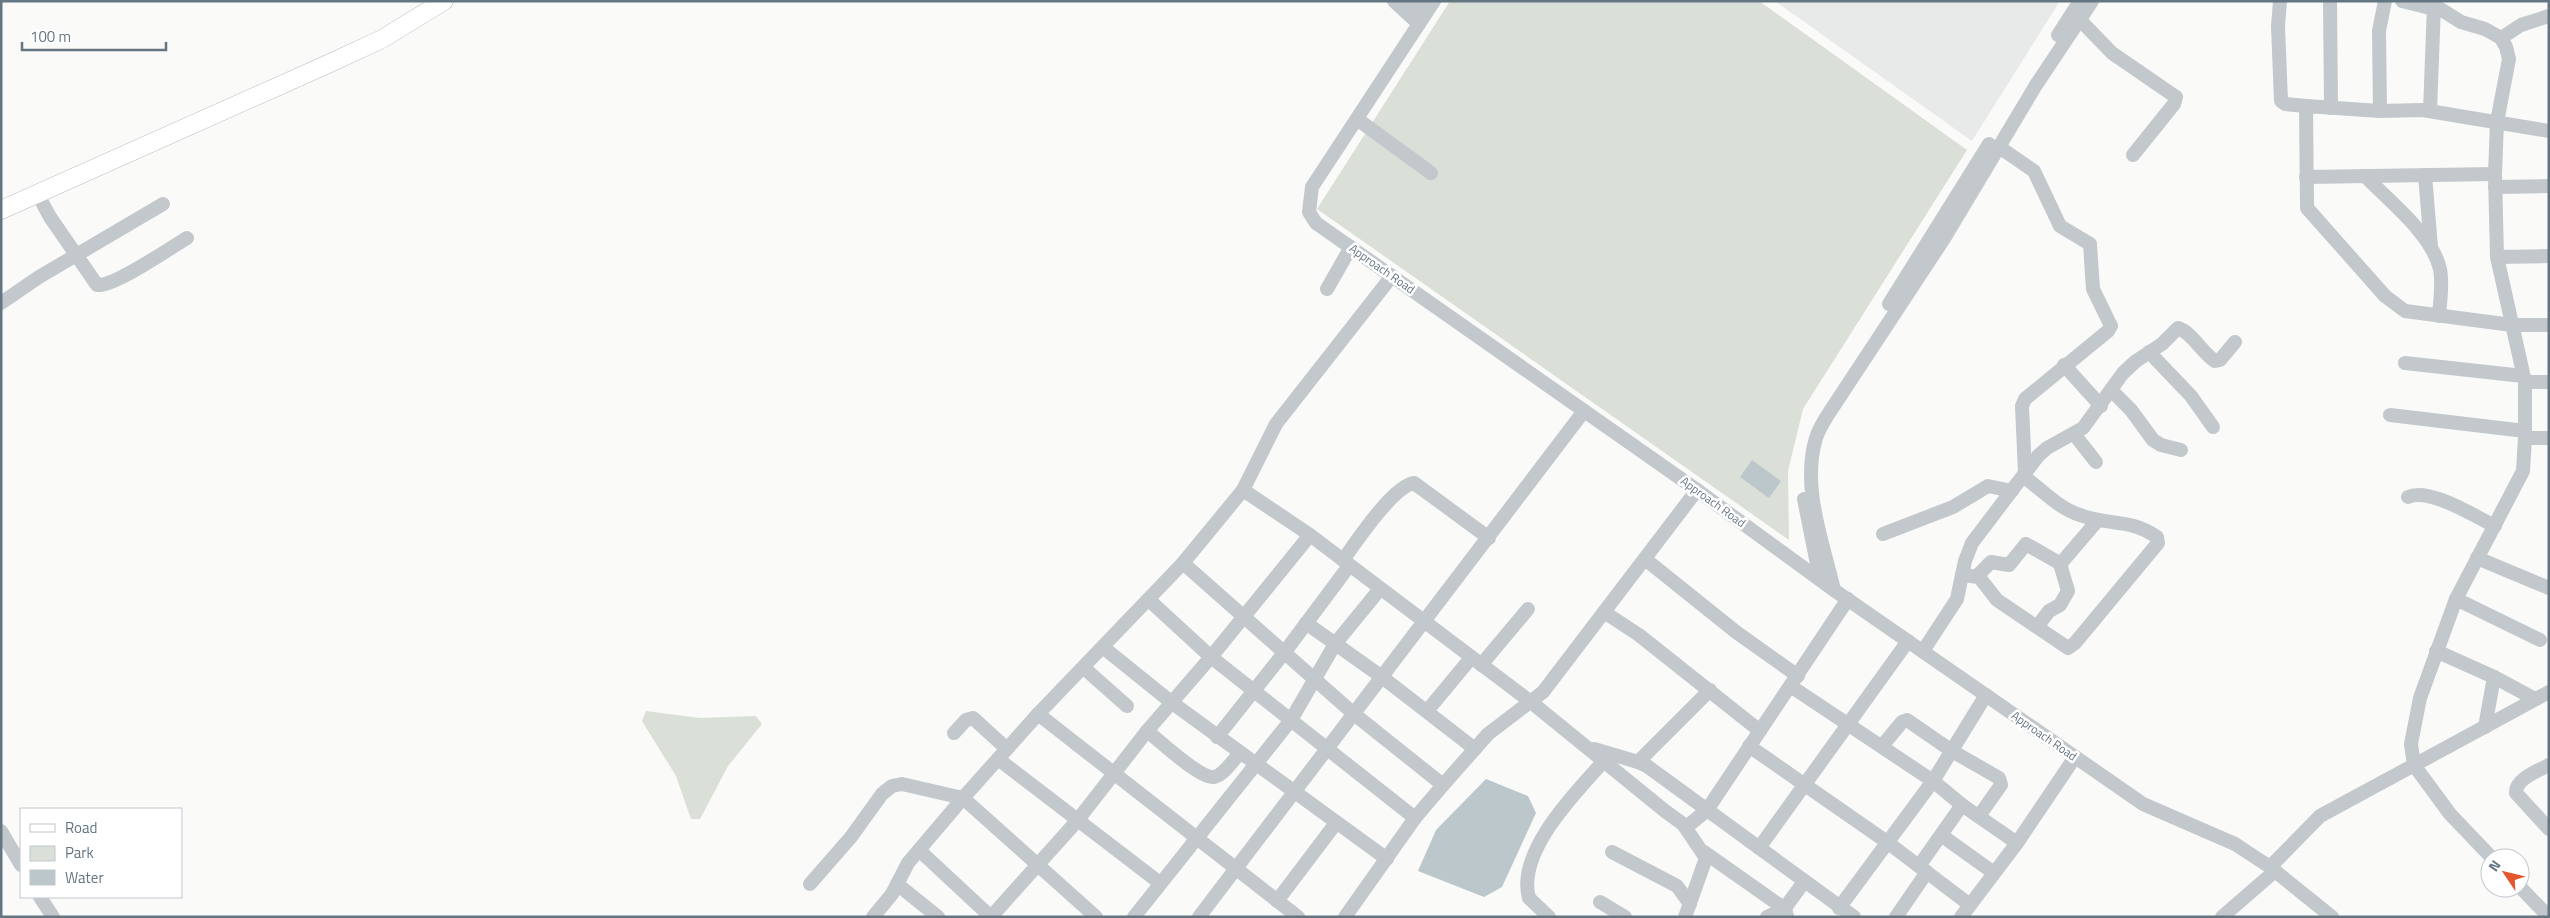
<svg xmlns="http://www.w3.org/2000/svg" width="2550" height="918" font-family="'Titillium Web',sans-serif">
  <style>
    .built { fill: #e8e9e9 }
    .green { fill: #dadfd7 }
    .water { fill: #bbc7cb }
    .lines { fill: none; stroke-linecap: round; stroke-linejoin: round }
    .major-casing { stroke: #b5babe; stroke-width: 19 }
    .minor { stroke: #c3c8cc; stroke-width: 14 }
    .major { stroke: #fff; stroke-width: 18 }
    .labels { text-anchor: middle; stroke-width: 5; stroke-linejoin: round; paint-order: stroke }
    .street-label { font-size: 12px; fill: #657683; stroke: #fff }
  </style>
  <rect width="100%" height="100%" fill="#fafaf8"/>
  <path class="built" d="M1775,1H2060L1972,141Z"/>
  <g class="green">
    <path d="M1450,1H1759L1967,150L1803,409L1788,471L1789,540L1317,209Z"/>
    <path d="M646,711L700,718L756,716L762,724L728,766L700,819H691L676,776L642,721Z"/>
  </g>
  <g class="water">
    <path d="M1752,460L1781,481L1769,498L1740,477Z"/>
    <path d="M1486,779L1528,796L1536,813L1502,887L1484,897L1418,871L1436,830Z"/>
  </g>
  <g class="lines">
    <g class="major-casing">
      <path id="major" d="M1,210L328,64L382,39L444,1"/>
    </g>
    <g class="minor">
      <path d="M1394,1L1419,24"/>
      <path d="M1407,1L1427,11"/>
      <path d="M1434,1L1312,187L1309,212L1316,223L1697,490L1834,590L2081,761L2143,804L2235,844L2270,867L2332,917"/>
      <path d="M2280,1L2278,26L2281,101L2285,104L2306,106"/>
      <path d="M2330,1L2331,108"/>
      <path d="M2402,1L2434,9"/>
      <path d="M2432,1L2434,5L2461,22L2485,29L2501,38L2506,47L2509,59L2497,122L2495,174L2497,257L2525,382V438L2523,471L2456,599L2420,698L2411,744L2414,765L2450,814L2492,858"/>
      <path d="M2080,20L2112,53L2176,97L2174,104L2133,155"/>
      <path d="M2058,35L2080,1"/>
      <path d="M2501,38L2521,25L2549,16"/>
      <path d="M2380,111L2379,31L2385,1"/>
      <path d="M2430,111L2434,5"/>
      <path d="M1357,119L1431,173"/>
      <path d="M2549,131L2423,110L2380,111L2306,106L2307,208L2385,296L2405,311L2512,325H2549"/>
      <path d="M1999,147L2034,171L2060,226L2090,244L2093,289L2111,326L2108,331L2025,399L2022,406L2025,473"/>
      <path d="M2425,175L2431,247"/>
      <path d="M2365,176C2389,201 2432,234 2440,269C2443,284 2440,301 2439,316"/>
      <path d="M2306,177L2495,174"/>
      <path d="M2495,187L2549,186"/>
      <path d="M37,193L50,217L97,285C114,287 170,248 187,238"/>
      <path d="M2497,257L2549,256"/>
      <path d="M1327,289L1351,247"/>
      <path d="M1,303L39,277L163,204"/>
      <path d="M1889,304L1989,144"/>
      <path d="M2149,352L2191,396L2213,427"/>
      <path d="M2405,363L2523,376"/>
      <path d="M2064,365L2101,406"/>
      <path d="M2525,382H2549"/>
      <path d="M2111,390L2131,410L2153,440L2161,445L2181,450"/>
      <path d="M2390,415L2525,431"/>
      <path d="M2074,434L2096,462"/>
      <path d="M2525,438H2549"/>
      <path d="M1243,490L1310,535L1531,702L1665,811L1683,824L1689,825L1707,810L1848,599"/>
      <path d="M2408,497C2429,487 2474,516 2495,526"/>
      <path d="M1804,499L1820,579"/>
      <path d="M1883,534L1953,507L1988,486L2012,491"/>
      <path d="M2477,558L2549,588"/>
      <path d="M1645,559L1736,632L1798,676"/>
      <path d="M1343,560C1356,542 1393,486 1414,483L1489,538"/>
      <path d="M1183,563L1354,714L1443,785"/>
      <path d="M1962,575L1979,577L1997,600L2068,648L2075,643L2158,543L2157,537C2129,518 2110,526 2080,515C2058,508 2041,489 2023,476"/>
      <path d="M1977,576L1991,562L2009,565L2026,544L2061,564"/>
      <path d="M1834,590C1823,542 1801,487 1816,438C1819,428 1825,419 1831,410L1945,237L2036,85L2092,1"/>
      <path d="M2456,599L2540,640"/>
      <path d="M1149,600L1211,657L1415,818"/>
      <path d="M1604,612L1639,635L1760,731"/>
      <path d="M1306,623L1382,677L1475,749"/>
      <path d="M2037,627L2049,611L2060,605L2068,591L2061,567L2062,562L2098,520"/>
      <path d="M1104,648L1171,702L1387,859"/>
      <path d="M1923,651L1957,599L1965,561L1972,543L2038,456L2047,448L2083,428L2123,373L2136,361L2162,344L2178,328C2193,333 2201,352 2215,361L2220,360L2235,342"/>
      <path d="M2436,651L2494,677L2535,699"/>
      <path d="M1481,665L1528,609"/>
      <path d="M1084,668L1127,706"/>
      <path d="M1792,687L1933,781L1962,805L2017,843"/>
      <path d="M1427,711L1471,658"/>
      <path d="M1038,714L1298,917"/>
      <path d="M2485,727L2494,677"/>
      <path d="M1147,731C1159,740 1200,779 1214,777C1223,776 1234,759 1240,753"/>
      <path d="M954,733L966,720L973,718L1007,749"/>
      <path d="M1217,737L1284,653L1349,566"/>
      <path d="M1749,746L1887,842L1970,905"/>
      <path d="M1882,746L1902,722L1907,720L1952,751L1999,778L2001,785L1979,816"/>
      <path d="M1594,749L1638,762L1647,766L1854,917"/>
      <path d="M998,759L1160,883"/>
      <path d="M1638,762L1710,690"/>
      <path d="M2549,765C2538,771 2515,779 2516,793L2549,829"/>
      <path d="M1683,824L1706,858L1685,917"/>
      <path d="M1,831L21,865"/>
      <path d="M1941,835L1994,873"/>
      <path d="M1759,848L1908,641"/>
      <path d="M919,850L991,917"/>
      <path d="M1612,852L1677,886L1690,904"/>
      <path d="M1704,852L1785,909"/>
      <path d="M1919,866L1962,805"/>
      <path d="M2270,867L2320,816L2549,692"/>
      <path d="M810,884L851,837L882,794L892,786L902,784L963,798L1096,917"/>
      <path d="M897,884L938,917"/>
      <path d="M2520,887L2549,917"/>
      <path d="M40,897L53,917"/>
      <path d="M1277,901L1336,823"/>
      <path d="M1600,902L1625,917"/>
      <path d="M1839,908L1933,781L1986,695"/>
      <path d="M1787,916L1785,909L1787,905L1804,882"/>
      <path d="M873,917L892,894L908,863L963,798L1038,714L1183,563L1243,490L1276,424L1392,276"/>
      <path d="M991,917L1077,821L1147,731L1211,657L1310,535"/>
      <path d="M1134,917L1291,720L1335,644L1380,589"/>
      <path d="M1199,917L1584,411"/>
      <path d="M1345,917L1415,818L1443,785L1488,734L1543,692L1697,490"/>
      <path d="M1549,917L1529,898C1516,852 1576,792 1604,761"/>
      <path d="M1767,917L1785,909"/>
      <path d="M1896,917L1927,872"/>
      <path d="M1961,917L2017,843L2075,757"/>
      <path d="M2222,917L2275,871"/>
    </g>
    <use href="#major" class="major"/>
  </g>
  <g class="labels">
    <g class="street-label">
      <text transform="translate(1382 269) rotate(35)" y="4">Approach Road</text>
      <text transform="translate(1713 502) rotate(36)" y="4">Approach Road</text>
      <text transform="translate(2044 736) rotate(35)" y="4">Approach Road</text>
    </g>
  </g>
  <rect width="2550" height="918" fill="none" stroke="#657683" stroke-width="5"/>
  <rect x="20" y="808" width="162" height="90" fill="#ffffff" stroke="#c1c8cd"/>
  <rect x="30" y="824" width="25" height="8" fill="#ffffff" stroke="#c1c8cd"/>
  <text x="65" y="833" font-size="15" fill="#657683">Road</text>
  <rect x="30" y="846" width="25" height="15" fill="#dadfd7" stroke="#c1c8cd"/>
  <text x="65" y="858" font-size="15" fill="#657683">Park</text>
  <rect x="30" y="870" width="25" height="15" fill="#bbc7cb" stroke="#c1c8cd"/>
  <text x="65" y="883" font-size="15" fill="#657683">Water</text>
  <g transform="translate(2505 873) rotate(305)"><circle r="24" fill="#ffffff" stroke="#c1c8cd"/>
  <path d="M0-4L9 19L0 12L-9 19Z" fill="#e4572e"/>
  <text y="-8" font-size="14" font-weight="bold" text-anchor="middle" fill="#657683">N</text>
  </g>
  <path d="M22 42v8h144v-8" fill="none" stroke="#657683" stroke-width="2.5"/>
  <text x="30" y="42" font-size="15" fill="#657683" stroke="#ffffff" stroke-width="4" paint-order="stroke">100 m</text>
</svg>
